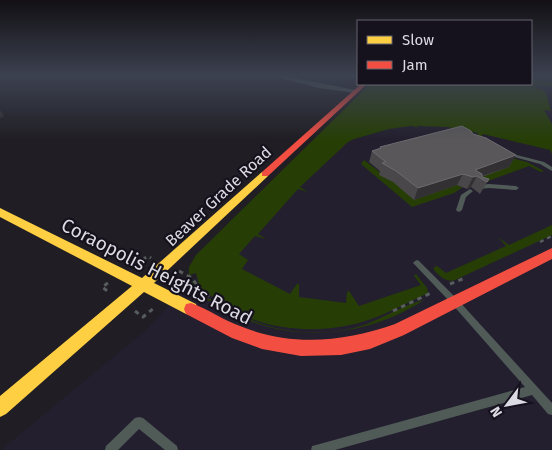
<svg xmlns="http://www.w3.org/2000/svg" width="552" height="450" font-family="'Fira Sans',sans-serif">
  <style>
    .built { fill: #231f2f }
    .green { fill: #263e06 }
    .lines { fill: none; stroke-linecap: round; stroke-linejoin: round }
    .path-far1 { stroke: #575d5d; stroke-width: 2.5; stroke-dasharray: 4 4; stroke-linecap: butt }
    .path { stroke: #575d5d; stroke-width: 3; stroke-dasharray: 4.5 4.5; stroke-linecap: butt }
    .lane { fill: #505b58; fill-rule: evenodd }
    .street { fill: #505b58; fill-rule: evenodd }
    .slow { fill: #ffcf43; fill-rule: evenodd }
    .jam { fill: #f24e42; fill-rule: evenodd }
    .wall { fill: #494749 }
    .shaded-wall { fill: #323033 }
    .building { fill: #595759; stroke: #6d6b6f }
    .labels { text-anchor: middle; stroke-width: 4.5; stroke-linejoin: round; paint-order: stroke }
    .street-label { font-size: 16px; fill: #dcdae3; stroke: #15121d }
    .near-street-label { font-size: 19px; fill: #dcdae3; stroke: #15121d }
  </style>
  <rect width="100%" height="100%" fill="#201e24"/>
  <path class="built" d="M535,77H552V450H1L145,331L336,128L403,118L549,144L531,81L549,82Z"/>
  <g class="green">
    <path d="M531,77L533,79L552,82V86H536L537,88L545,90L551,111L544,110L552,124V154L550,150L483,134L481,137L478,136V133L448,127L416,126L418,129L414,126H410L389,129L354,139L348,142L300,187L308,192L298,189L258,234L266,239L255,236L239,254L248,260L242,269L290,294L297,284H299V297L346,303L347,292L349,291L359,306L421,285L414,276L416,274L427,288L428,293C407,303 385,315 362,322C329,332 285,332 252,319C235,312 215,299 200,288L196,273L189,275V267L196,255L370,84H531Z"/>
    <path d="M500,155L527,162L544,171L541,172L529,166L488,181L481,182L475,179Z"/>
    <path d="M364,160L393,182L457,185L463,187L454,193L412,207L361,164Z"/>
    <path d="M552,225V235L455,280C447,283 439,276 434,270V267L437,266L446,273L506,246L498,237L509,245Z"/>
    <path d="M190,281L193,282C199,296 216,302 229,309C269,333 323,340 367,324C385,317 405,304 424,300C364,339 287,345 225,309C211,302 196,296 190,281Z"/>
  </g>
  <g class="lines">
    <path class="path-far1" d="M540,242L552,236"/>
    <g class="path">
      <path d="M135,265L148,256L151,258"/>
      <path d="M179,271L192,278L201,291L241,314"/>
      <path d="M108,283L102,287L110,293"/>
      <path d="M450,284L465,278"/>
      <path d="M180,288L192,278"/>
      <path d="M135,311L143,317L154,308"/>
      <path d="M393,311L433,292"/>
    </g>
    <g class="lane">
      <path d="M507,153H509L544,162L552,167V171L540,164L507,155Z"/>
      <path d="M489,184L516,186L519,188L516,190L489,188L479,189L476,187L479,185Z"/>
      <path d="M470,189L473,191L466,197L462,210L459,212L457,211L456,210L461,195Z"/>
      <path d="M417,260L419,261L458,300L552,403V415L548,414L532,395L335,450H311L312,446L316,445L525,387L452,304L415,265L413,263L415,261Z"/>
      <path d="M139,417L143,418L177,446L178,450H165L139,429L118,450H105L106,446L135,418Z"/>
    </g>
    <path class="street" d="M272,76H286L360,91L356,93L319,88Z"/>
    <path class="slow" d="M265,171L268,172V176L154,283L196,304L198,309L196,314L191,315L186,314L144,292L6,414L0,417V396L132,286L0,217V208L142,278L262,172Z"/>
    <g class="jam">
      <path d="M361,84H367L268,176H262V172Z"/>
      <path d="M552,248V259L404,335L370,349L341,355L301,356L262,349L232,338L186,314L184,309L186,304L191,303C208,309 223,320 240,326C290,347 345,342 395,324Z"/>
    </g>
  </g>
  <path class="wall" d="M473,134L516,155L509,167L482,177L489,179L480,194L471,187L467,189L457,185L414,200L393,182L379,175L380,171L369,162L372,151L379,149L380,147Z"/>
  <g class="shaded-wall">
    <path d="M0,110L4,116L0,118Z"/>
    <path d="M516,155L509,167L479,177L477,176L471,187L467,189L473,177L475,170Z"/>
    <path d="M463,174L457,185L414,200L418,188Z"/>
  </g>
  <path class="building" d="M462,126L471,131L473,134L486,138L516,155L475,170L482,174V177L489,179L487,182L477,176L473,177L463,174L418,188L396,171L382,163L386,162L372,151L381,148L380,147Z"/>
  <linearGradient id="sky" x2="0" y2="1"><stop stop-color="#121014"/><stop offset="0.54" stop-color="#3c4150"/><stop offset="1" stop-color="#3c4150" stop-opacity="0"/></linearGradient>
  <rect width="552" height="140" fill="url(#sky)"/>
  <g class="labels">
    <g class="street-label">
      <text transform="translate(218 196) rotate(-43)" y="6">Beaver Grade Road</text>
    </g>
    <g class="near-street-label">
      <text transform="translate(157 271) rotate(27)" y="7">Coraopolis Heights Road</text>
    </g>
  </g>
  <rect x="357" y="20" width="175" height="65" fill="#15121d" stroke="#65626c"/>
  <rect x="367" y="36" width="25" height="8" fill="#ffcf43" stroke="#65626c"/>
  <text x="402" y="45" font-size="15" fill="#dcdae3">Slow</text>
  <rect x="367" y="61" width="25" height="8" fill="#f24e42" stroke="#65626c"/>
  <text x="402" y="70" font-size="15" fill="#dcdae3">Jam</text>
  <g transform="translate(507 405) rotate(238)" stroke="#15121d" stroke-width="4" paint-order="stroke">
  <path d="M0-4L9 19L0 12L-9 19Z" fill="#dcdae3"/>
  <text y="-8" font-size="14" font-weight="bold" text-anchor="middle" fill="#dcdae3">N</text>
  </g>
</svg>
